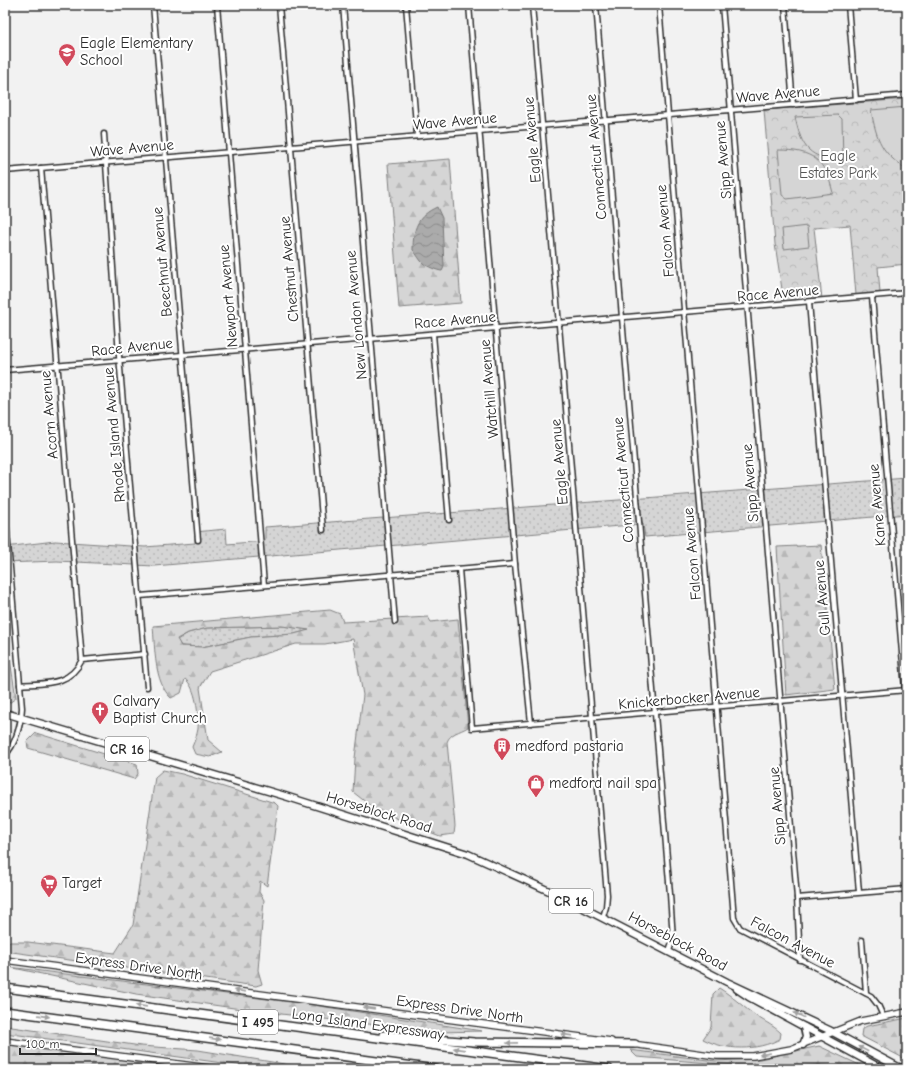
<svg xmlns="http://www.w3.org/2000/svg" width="912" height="1074" font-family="'Comic Neue',sans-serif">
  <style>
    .grass { fill: url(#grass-dots); stroke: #808080 }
    .forest { fill: url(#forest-firs); stroke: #808080; fill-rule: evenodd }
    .park { fill: url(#park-crowns); stroke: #808080 }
    .pitch { fill: #d5d5d5; stroke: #808080 }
    .water { fill: url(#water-waves); stroke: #787878 }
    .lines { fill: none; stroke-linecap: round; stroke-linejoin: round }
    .street-casing { stroke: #2b2b2b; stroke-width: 7 }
    .secondary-casing { stroke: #2b2b2b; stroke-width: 8 }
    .primary-casing { stroke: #2b2b2b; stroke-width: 9 }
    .highway-casing { stroke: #2b2b2b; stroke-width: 10 }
    .street { stroke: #fff; stroke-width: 4 }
    .secondary { stroke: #fff; stroke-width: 5.5 }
    .primary { stroke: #fff; stroke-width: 6 }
    .highway { stroke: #fff; stroke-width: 7 }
    .oneway { fill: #a0a0a0 }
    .labels { text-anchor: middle; stroke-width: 4; stroke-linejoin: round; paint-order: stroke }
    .shield { fill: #fff; stroke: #6b6b6b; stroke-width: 1 }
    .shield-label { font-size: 14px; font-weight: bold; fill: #2b2b2b }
    .poi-label { font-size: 15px; fill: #2b2b2b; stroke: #fff; text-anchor: start }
    .street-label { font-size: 15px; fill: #2b2b2b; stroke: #fff }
    .park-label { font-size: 15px; fill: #565656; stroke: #fff }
  </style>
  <defs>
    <pattern id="grass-dots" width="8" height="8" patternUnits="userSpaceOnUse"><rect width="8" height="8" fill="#d5d5d5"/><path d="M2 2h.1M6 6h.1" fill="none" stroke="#b7b7b7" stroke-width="1.8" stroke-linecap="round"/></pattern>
    <pattern id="forest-firs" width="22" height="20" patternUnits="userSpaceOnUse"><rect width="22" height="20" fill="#d5d5d5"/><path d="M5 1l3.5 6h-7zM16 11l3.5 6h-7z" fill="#b7b7b7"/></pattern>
    <pattern id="park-crowns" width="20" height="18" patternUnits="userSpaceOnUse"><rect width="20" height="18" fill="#d5d5d5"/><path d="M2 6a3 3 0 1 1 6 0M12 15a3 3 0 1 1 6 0" fill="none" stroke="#b7b7b7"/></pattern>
    <pattern id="water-waves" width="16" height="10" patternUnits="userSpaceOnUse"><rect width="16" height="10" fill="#ababab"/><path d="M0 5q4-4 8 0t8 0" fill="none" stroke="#8b8b8b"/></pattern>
  </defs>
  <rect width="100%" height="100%" fill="#f2f2f2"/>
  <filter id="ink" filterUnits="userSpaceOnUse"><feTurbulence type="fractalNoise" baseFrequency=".025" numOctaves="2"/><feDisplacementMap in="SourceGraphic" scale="8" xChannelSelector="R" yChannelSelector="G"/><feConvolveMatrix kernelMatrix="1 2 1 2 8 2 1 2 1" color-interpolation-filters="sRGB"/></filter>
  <g filter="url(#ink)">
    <g class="grass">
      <path d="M907,478V514L645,537L643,524L154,566L57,561L5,563V547L55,541L145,547L195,543V532L226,529L227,544L265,541V527Z"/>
      <path d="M282,626L310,630L294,634L251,637L202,647L181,646L177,640L188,633L207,628Z"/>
    </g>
    <g class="forest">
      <path d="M450,159L461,303L399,308L388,164Z"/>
      <path d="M821,545L835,689L786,695L777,547Z"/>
      <path d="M330,610L340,614L343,622L428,617L431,622L458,619L468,727C460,732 450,733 447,742L455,826L454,834L440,836L407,823L372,807L353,792L355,758L363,695L353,639L325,644H296L210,671L200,688L208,740L222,752L210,757L195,754L192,747C194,742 197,735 198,729C199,715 196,687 185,679L181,693L171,698C154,682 155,648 153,626ZM282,626L309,630L294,634L251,637L202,647L181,646L177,639L188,633L207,628Z"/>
      <path d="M5,627L16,698L9,703L5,702Z"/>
      <path d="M36,733L137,764L138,774L134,779L28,748L27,742Z"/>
      <path d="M163,770L182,774L275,803L278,806L267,886L260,881L259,892L264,900L258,970L262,984L256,986L5,951L7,942H28L115,953L133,925L155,777Z"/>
      <path d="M9,967L307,1004L482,1031L438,1032L255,1011L136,994Z"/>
      <path d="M719,988C732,996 741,1005 752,1013C762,1021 772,1024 781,1033L780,1039C757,1051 726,1051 703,1039L711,1027L713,994Z"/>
      <path d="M907,1018V1060L861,1036L862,1029L867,1026Z"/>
      <path d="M5,1026L141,1046L198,1050L315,1069H266L5,1033Z"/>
      <path d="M5,1042L192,1069H5Z"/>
      <path d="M819,1046L866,1068L848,1069L817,1065L782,1069L637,1057L630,1050L715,1061L760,1059Z"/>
    </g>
    <path class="park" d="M907,99V264L878,267L880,293L856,295L850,225L814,228L822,299L784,302L775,244L764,110Z"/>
    <g class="pitch">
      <path d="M907,107V170C881,152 877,141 871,110Z"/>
      <path d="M838,115L842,119L843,161C809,158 802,149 795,117Z"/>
      <path d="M778,150C812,150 825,159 833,193L787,199L782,195Z"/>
      <path d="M807,226L809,246L784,249L782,229Z"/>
    </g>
    <path class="water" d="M437,207L442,218L444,267L442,271C438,271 426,266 423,263C421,262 416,253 413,250C413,229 417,216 437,207Z"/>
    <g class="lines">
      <g class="street-casing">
        <g id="street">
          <path d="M153,5L198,540"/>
          <path d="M217,5L264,585"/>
          <path d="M279,5L323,530"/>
          <path d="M343,5L395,622"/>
          <path d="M406,5L417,136"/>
          <path d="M469,5L515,564L531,723"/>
          <path d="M532,5L607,895L606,907L603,917"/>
          <path d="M596,5L670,894L673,939L669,951"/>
          <path d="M659,5L734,918L740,928L871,996L878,1005L883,1016"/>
          <path d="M722,5L797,898L800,960"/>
          <path d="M785,5L793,105"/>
          <path d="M848,5L856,100"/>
          <path d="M104,134L119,356L147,687"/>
          <path d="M41,168L82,660"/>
          <path d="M5,171L907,95"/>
          <path d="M872,297L907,712"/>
          <path d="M809,302L859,892"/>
          <path d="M433,334L449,520"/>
          <path d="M5,370L907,293"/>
          <path d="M5,509L22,708C21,724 16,744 5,755"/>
          <path d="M459,569L472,728L907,690"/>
          <path d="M140,596L515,564"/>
          <path d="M20,685C46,683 69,686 82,660L145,654"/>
          <path d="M797,898L907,889"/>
          <path d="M862,940L866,993"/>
        </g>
      </g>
      <g class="secondary-casing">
        <g id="secondary">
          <path d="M5,960L611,1041"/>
          <path d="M5,1041L216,1069"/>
          <path d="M632,1044L717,1056H753L791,1049L861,1021L907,1012"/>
        </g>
      </g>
      <g class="primary-casing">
        <g id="primary">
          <path d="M5,713L285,796L468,854L558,895L727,982L829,1030L902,1069"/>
          <path d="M737,989L749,997L882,1069"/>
          <path d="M803,1045L806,1037L804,1027"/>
        </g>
      </g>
      <g class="highway-casing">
        <g id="highway">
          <path d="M5,988L609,1069"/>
          <path d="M5,1011L436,1069"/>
          <path d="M384,1035L474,1042L635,1044"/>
        </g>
      </g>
      <use href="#street" class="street"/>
      <use href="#secondary" class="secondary"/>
      <use href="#primary" class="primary"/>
      <use href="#highway" class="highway"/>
    </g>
    <defs><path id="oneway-solid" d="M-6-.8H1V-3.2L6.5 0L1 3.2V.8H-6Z"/></defs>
    <g class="oneway">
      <use href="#oneway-solid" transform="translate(240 991) rotate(-172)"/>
      <use href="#oneway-solid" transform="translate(141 1006) rotate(-172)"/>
      <use href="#oneway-solid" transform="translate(369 1008) rotate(-172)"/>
      <use href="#oneway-solid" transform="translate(799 1015) rotate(-154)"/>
      <use href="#oneway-solid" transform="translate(44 1016) rotate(8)"/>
      <use href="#oneway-solid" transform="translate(567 1035) rotate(-172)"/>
      <use href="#oneway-solid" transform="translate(215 1039) rotate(8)"/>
      <use href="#oneway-solid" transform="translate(512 1043) rotate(179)"/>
      <use href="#oneway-solid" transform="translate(459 1049) rotate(-172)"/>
      <use href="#oneway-solid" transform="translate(863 1049) rotate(-152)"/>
      <use href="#oneway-solid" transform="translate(765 1054) rotate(171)"/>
    </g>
  </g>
  <defs>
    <g id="school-pin" transform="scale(0.9)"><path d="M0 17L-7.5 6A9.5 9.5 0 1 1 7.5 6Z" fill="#d1495b" stroke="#fff"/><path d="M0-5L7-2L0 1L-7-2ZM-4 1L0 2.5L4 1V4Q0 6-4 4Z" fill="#fff"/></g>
    <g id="church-pin" transform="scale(0.9)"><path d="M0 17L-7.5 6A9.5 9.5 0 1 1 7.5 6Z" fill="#d1495b" stroke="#fff"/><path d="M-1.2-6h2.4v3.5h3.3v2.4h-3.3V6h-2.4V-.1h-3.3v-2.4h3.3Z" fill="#fff"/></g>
    <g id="building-pin" transform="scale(0.9)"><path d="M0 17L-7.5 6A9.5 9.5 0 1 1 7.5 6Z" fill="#d1495b" stroke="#fff"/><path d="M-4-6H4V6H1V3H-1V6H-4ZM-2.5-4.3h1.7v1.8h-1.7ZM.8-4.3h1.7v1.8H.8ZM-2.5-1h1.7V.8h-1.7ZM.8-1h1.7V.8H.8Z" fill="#fff"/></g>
    <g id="shop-pin" transform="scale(0.9)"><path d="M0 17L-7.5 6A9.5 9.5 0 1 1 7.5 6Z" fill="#d1495b" stroke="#fff"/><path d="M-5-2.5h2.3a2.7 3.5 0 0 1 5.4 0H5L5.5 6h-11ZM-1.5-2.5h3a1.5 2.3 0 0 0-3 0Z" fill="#fff"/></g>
    <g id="supermarket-pin" transform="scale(0.9)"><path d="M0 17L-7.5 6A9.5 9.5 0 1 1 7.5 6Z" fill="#d1495b" stroke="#fff"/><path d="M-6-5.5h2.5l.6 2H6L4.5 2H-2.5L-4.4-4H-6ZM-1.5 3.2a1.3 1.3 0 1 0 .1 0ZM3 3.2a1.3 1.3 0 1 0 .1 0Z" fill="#fff"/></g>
  </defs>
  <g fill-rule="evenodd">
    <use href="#school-pin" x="67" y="52"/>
    <use href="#church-pin" x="100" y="710"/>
    <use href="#building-pin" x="502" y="746"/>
    <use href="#shop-pin" x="536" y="783"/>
    <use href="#supermarket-pin" x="49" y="883"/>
  </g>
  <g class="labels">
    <g class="shield">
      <rect x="105" y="737" width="44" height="24" rx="3"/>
      <rect x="549" y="889" width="44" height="24" rx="3"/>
      <rect x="238" y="1010" width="40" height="24" rx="3"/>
    </g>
    <g class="shield-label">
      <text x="127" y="754">CR 16</text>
      <text x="571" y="906">CR 16</text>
      <text x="258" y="1027">I 495</text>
    </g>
    <g class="poi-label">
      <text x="80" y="48">Eagle Elementary<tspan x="80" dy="17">School</tspan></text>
      <text x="113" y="706">Calvary<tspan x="113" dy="17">Baptist Church</tspan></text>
      <text x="515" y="751">medford pastaria</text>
      <text x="549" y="788">medford nail spa</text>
      <text x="62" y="888">Target</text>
    </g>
    <g class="street-label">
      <text transform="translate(778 94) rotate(-5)" y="5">Wave Avenue</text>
      <text transform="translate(455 121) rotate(-5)" y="5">Wave Avenue</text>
      <text transform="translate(532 140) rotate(-95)" y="5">Eagle Avenue</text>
      <text transform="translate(132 148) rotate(-5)" y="5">Wave Avenue</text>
      <text transform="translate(596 157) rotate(-95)" y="5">Connecticut Avenue</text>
      <text transform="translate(723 160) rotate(-95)" y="5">Sipp Avenue</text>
      <text transform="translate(665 231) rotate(-95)" y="5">Falcon Avenue</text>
      <text transform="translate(162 262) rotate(-95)" y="5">Beechnut Avenue</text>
      <text transform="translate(289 269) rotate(-95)" y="5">Chestnut Avenue</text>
      <text transform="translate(778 293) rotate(-5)" y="5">Race Avenue</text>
      <text transform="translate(228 296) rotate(-95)" y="5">Newport Avenue</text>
      <text transform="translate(356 315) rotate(-95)" y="5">New London Avenue</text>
      <text transform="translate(455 320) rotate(-5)" y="5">Race Avenue</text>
      <text transform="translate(132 347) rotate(-6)" y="5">Race Avenue</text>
      <text transform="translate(489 389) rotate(-95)" y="5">Watchill Avenue</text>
      <text transform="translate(49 415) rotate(-95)" y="5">Acorn Avenue</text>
      <text transform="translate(114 435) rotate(-95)" y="5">Rhode Island Avenue</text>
      <text transform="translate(559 462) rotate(-95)" y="5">Eagle Avenue</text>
      <text transform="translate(623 480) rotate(-95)" y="5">Connecticut Avenue</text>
      <text transform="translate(750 483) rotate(-95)" y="5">Sipp Avenue</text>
      <text transform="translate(877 505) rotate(-95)" y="5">Kane Avenue</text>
      <text transform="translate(692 554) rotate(-95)" y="5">Falcon Avenue</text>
      <text transform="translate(822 598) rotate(-95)" y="5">Gull Avenue</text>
      <text transform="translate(689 698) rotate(-5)" y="5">Knickerbocker Avenue</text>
      <text transform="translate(777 806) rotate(-95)" y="5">Sipp Avenue</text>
      <text transform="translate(379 812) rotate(17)" y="5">Horseblock Road</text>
      <text transform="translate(678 941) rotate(28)" y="5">Horseblock Road</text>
      <text transform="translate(793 942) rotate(28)" y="5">Falcon Avenue</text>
      <text transform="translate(139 966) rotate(8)" y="5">Express Drive North</text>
      <text transform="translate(460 1009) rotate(8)" y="5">Express Drive North</text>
      <text transform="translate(368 1024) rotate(8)" y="5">Long Island Expressway</text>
    </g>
    <g class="park-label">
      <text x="838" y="161">Eagle<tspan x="838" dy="17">Estates Park</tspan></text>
    </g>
  </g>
  <rect width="912" height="1074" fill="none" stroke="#fff" stroke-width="20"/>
  <rect x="10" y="10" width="892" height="1054" fill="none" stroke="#2b2b2b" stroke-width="1.5" filter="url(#ink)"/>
  <path d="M20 1048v6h76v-6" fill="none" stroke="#2b2b2b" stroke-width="2"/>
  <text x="26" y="1048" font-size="12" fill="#2b2b2b" stroke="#ffffff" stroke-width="3" paint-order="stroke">100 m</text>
</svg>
